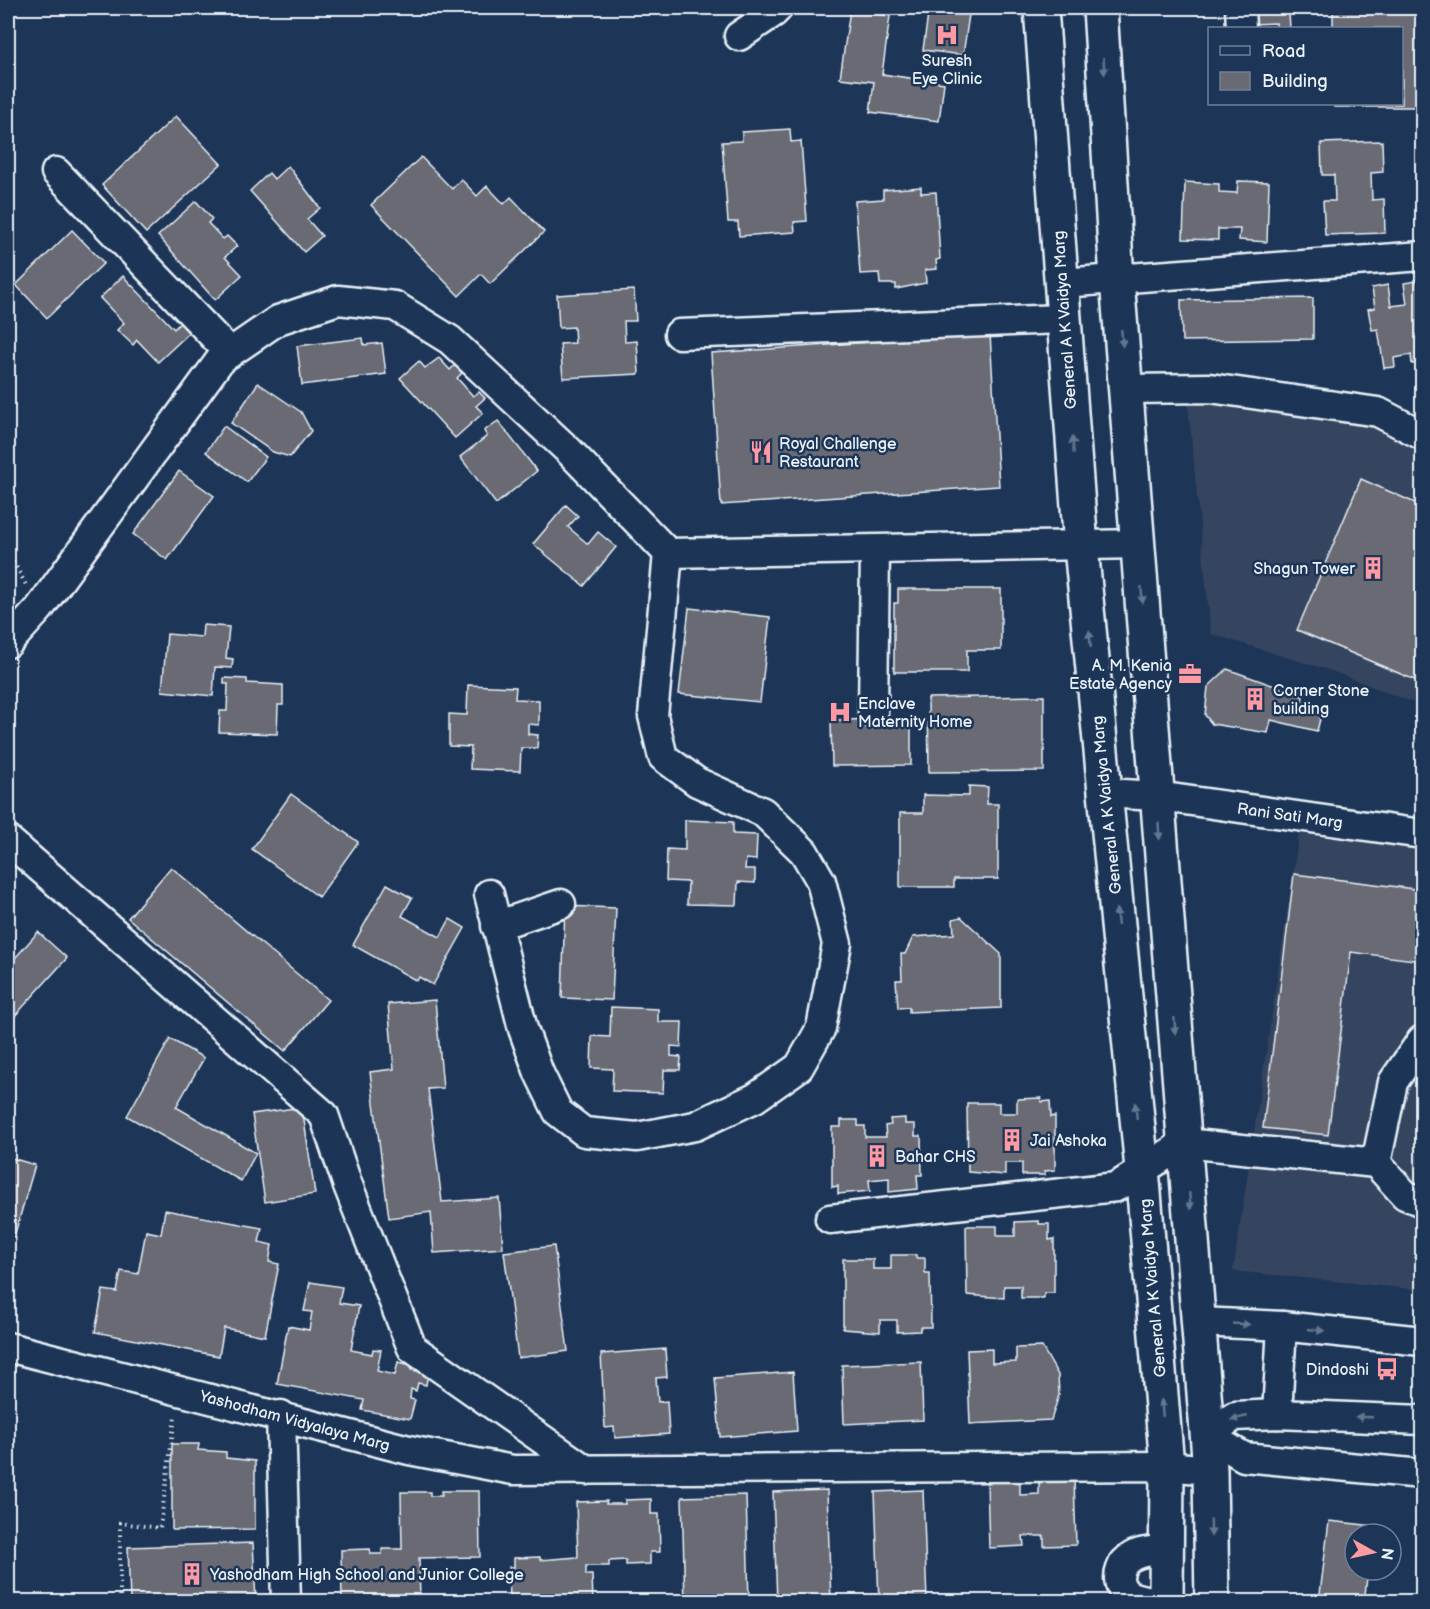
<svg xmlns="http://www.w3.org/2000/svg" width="1430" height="1609" font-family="'Balsamiq Sans',sans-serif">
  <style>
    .built { fill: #34455f }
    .building { fill: #696a73; stroke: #e8f1f8; stroke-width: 1.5 }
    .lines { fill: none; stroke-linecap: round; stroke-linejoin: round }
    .minor-casing { stroke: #e8f1f8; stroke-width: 33 }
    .major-casing { stroke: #e8f1f8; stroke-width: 38 }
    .path { stroke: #e8f1f8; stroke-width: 4; stroke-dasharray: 1.5 4.5; stroke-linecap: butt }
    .minor { stroke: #1d3557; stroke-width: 28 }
    .major { stroke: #1d3557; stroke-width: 33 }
    .oneway { fill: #64778f }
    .labels { text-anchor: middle; stroke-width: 5; stroke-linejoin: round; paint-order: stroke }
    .poi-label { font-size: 16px; fill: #e8f1f8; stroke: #1d3557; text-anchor: start }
    .street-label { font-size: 16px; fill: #e8f1f8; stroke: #1d3557 }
  </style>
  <rect width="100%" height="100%" fill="#1d3557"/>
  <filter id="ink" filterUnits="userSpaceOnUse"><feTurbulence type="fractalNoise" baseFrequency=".0167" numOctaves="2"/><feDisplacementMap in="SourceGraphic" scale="12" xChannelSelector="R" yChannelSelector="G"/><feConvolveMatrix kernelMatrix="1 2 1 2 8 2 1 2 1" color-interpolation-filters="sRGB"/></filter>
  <g filter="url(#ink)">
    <g class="built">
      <path d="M1185,376L1422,417V706L1332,671L1211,634Z"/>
      <path d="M1299,834L1422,849V1290L1233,1271Z"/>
    </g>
    <g class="building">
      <path d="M929,8H970L963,55L923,50Z"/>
      <path d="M1252,8H1270V13H1289L1290,28H1276V23L1252,24Z"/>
      <path d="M1333,8H1422V107H1334V104H1402V28H1333Z"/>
      <path d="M850,10L890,16L882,74L944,83L939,121L870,112L874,82L840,78Z"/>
      <path d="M176,116L221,164L146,233L102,185Z"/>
      <path d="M790,129L791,142L801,141L807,221L794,222L795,232L739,236L738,222H728L722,142L742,141V132Z"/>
      <path d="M1382,141L1383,172L1371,173L1372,200L1384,199L1385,233L1325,235L1323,201H1335L1334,175H1322L1321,143Z"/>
      <path d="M421,157L452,189L461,179L477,196L487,186L504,204L511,197L544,232L490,284L481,274L459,296L371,205Z"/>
      <path d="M288,166L320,208L307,219L322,236L304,252L250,191L269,173L274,179Z"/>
      <path d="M1238,181L1269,182L1267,242L1239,240L1240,229H1218V240L1183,239L1185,182L1219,184V192L1237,193Z"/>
      <path d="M921,187V193L936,192L940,259L936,260L937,269L925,270L926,283L896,289V284H880L879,273L860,274L855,201L883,199V190Z"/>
      <path d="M196,201L212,219L208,223L223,239L227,236L237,246L225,257L242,275L215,300L158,236Z"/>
      <path d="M72,230L104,263L47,318L16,285Z"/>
      <path d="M123,276L174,329L180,323L190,332L158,362L137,340L133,345L117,330L124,323L100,298Z"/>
      <path d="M1422,280V362L1412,364L1411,355L1394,358L1395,367L1384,368L1378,329L1372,330L1368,309L1375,308L1372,288L1388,285L1391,306L1407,304L1404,283Z"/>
      <path d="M634,290L636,321H624L625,342L637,341L639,374L563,378L560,344L575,343L574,327L559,328L557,295Z"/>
      <path d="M1313,298V339L1182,341L1181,300Z"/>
      <path d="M990,334L999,486L721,505L711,353Z"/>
      <path d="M363,338L364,345L382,343L386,374L302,385L297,346Z"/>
      <path d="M439,358L450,370L455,365L462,373L457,378L473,396L479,392L485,398L476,406L483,413L455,438L400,378L419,361L425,368Z"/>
      <path d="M258,383L301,412L311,431L290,457L273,452L231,423Z"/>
      <path d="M498,421L537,471L496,504L460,457L487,436L484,431Z"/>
      <path d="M224,426L266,457L247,482L206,452Z"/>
      <path d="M179,471L214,496L167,560L133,534Z"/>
      <path d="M1361,479L1422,506V683L1297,630Z"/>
      <path d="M566,505L578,516L568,527L588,544L598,532L616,547L584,586L533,544Z"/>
      <path d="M898,589H1001V650H967V672H894V603H898Z"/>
      <path d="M689,608L770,617L760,702L679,694Z"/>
      <path d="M203,625L229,627L226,658L233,659L232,668L215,667L213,696L162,691L167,634L202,637Z"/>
      <path d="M1227,669L1303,696L1302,702L1323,707L1317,731L1271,720L1268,733L1212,724L1205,715L1208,687Z"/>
      <path d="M224,678L247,679V683L283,685V705H278L277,734L219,732L220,711H227L228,684H224Z"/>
      <path d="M468,685L516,687L515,699L539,700V725L528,724V734L538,735L537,748H521L520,771L470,769L471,747L449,746V714L467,715Z"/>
      <path d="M1044,696V771L929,772L928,698Z"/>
      <path d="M911,719V765L832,766L831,720Z"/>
      <path d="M969,786L988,787L987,804H998V879H954V887H900V813H923V795L969,796Z"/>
      <path d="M291,794L358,842L319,897L252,849Z"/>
      <path d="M685,820L733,822V834L757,835L756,860L746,859L745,869H755V883L738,882L737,905L687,904L688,882L666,881L667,849L685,850Z"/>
      <path d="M171,867L328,1000L285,1051L128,918Z"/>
      <path d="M1294,874L1422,890V961L1351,952L1328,1135L1263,1128Z"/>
      <path d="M387,884L412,898L402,916L440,937L450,919L465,928L433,985L419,977L417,981L353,945Z"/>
      <path d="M565,906L616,908L612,1000L562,998Z"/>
      <path d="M961,917L1001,954V1008L909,1012V1007L898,1008L896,980H902L901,954H905L913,937L954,934L953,919Z"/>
      <path d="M38,932L67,958L14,1017L8,1011V966Z"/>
      <path d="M435,1000L443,1088L428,1089L442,1202L499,1198L503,1248L434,1253L431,1212L389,1218L370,1072L394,1069L388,1004Z"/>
      <path d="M611,1007L658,1009V1022H682L681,1047L671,1046V1056L681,1057L680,1070H664L663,1093L612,1091L613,1069L591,1068L592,1036L610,1037Z"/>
      <path d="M170,1039L204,1058L176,1107L256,1153L241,1181L127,1116Z"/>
      <path d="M1041,1098V1102L1050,1101L1051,1117L1055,1116V1170L1045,1171V1175H1022V1163H1005V1175L968,1172L967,1103H999V1113H1017V1099Z"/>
      <path d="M302,1107L315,1194L265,1202L252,1114Z"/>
      <path d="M905,1118V1124H915V1136H921L922,1175H917L918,1189L889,1192V1178L869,1180L870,1191L838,1194V1186L832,1187V1127H841V1120H858V1126H865V1137H886L885,1126L891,1125L890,1119Z"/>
      <path d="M8,1157L35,1165L14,1237L8,1235Z"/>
      <path d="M165,1210L262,1228L259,1242L272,1245L269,1262L279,1264L265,1336L224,1328L219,1356L95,1332L103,1290L117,1292L121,1271L138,1274L146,1231L161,1234Z"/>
      <path d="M1039,1221V1224H1049V1240L1054,1239V1293H1044V1298H1021V1286H1004V1298L967,1295L966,1226H997V1236H1015V1222Z"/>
      <path d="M554,1246L568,1351L518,1358L504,1252Z"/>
      <path d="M891,1255H916V1258H925V1273H930L931,1327H920V1331L897,1332V1320H880V1332L843,1329V1259H873V1269H891Z"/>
      <path d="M310,1282L342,1287L339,1303L359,1306L351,1350L372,1354L373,1349L381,1350L377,1371L395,1375L398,1362L412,1365L411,1370L428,1373L426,1385L418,1383L416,1391L411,1389L410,1399L415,1400L410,1419L362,1410L364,1400L277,1384L288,1326L309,1330L312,1312L304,1311Z"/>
      <path d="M1042,1347L1058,1375L1059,1395L1051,1420L970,1424L967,1350L992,1349V1363L1016,1362V1348Z"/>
      <path d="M665,1349L667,1377L656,1378L658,1402L667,1401L669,1434L615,1438L614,1427L605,1428L601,1354Z"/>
      <path d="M921,1362L923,1420L844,1424L842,1365Z"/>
      <path d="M793,1372L797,1431L720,1437L715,1378Z"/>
      <path d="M172,1444H199L198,1450L226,1452V1458L255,1461V1529L172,1530Z"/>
      <path d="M1074,1479L1076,1545L1044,1546V1536H1023L1024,1546L989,1548L987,1482L1020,1481V1495L1039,1494V1480Z"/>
      <path d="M827,1490L831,1602H777L773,1492Z"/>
      <path d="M923,1490L927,1602H879L875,1492Z"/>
      <path d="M441,1491H479L480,1557L419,1558L420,1602H342L341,1550L370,1549L371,1554H382V1549H402L401,1492H430V1496H442Z"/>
      <path d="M746,1495L749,1602H685L682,1497Z"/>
      <path d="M651,1499V1514H659L660,1552H650V1564L626,1565V1560L609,1561V1566H586V1575H592L593,1602H510L509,1567H514V1558L540,1557V1560L578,1557L576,1502L607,1501L606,1504H625V1500Z"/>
      <path d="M1329,1521L1374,1526L1373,1534H1355V1570H1368L1364,1602H1319Z"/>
      <path d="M253,1543L256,1602H130L128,1547Z"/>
    </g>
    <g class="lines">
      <g class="minor-casing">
        <g id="minor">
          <path d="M1240,8L1241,28"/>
          <path d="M739,36L773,13L778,8"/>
          <path d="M56,172L230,353"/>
          <path d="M1062,283L1422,256"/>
          <path d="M679,334L1063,319"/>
          <path d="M1126,389L1210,388L1378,412L1422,435"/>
          <path d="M8,643L39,609L221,359L278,320L338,300L395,306L450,340L569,451L668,553L1139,544"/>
          <path d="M873,713L875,550"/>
          <path d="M1105,793L1157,796L1422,834"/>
          <path d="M8,840L324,1115L347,1183L412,1348L586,1470"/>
          <path d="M489,894L523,1029L539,1073L558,1112L584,1132L637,1137L695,1126L755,1098L799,1067L821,1028L837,944L821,881L804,852L763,812L697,782L663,757L653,716L668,553"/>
          <path d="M496,926L561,904"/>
          <path d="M1376,1163L1393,1082L1422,1040"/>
          <path d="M830,1219L1116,1187L1185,1143L1376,1163L1405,1195L1422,1202"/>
          <path d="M1199,1322L1282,1326"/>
          <path d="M8,1347L409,1450L513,1470L1167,1466L1210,1470"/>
          <path d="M1277,1414L1282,1326L1422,1341"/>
          <path d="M281,1415L286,1602"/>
          <path d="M1422,1420L1277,1414L1235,1416L1207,1435L1244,1457L1422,1474"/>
          <path d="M1159,1602C1142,1599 1120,1599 1119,1578C1119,1573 1122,1564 1126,1561C1135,1551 1154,1551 1166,1549"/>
        </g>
      </g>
      <g class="major-casing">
        <g id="major">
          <path d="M1041,8L1081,547L1142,1169L1167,1466L1166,1602"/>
          <path d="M1100,8L1117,279L1210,1470L1212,1602"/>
        </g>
      </g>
      <g class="path">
        <path d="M8,551L26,585"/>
        <path d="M120,1602V1523L160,1528L175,1417"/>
      </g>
      <use href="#minor" class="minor"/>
      <use href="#major" class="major"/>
    </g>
    <defs><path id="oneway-solid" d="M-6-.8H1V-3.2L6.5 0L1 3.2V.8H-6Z" transform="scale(1.5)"/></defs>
    <g class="oneway">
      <use href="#oneway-solid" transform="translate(1104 66) rotate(86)"/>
      <use href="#oneway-solid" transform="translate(1122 338) rotate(85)"/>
      <use href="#oneway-solid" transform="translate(1073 445) rotate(-95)"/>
      <use href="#oneway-solid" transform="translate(1142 595) rotate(86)"/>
      <use href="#oneway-solid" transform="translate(1090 639) rotate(-95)"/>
      <use href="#oneway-solid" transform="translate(1159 831) rotate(86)"/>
      <use href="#oneway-solid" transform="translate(1117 917) rotate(-96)"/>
      <use href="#oneway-solid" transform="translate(1175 1026) rotate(85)"/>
      <use href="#oneway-solid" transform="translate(1136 1111) rotate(-96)"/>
      <use href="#oneway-solid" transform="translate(1190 1201) rotate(85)"/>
      <use href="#oneway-solid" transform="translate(1241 1324) rotate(3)"/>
      <use href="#oneway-solid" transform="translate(1316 1330) rotate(6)"/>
      <use href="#oneway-solid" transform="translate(1162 1408) rotate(-95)"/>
      <use href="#oneway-solid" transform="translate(1364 1417) rotate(-178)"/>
      <use href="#oneway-solid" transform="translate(1239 1418) rotate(167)"/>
      <use href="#oneway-solid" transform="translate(1211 1528) rotate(89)"/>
    </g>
  </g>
  <defs>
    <g id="hospital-bare" transform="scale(1.8)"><path d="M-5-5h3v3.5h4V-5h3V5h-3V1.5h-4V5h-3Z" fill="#ff9aa2" stroke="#1d3557" stroke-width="2.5" paint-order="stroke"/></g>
    <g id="restaurant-bare" transform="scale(1.8)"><path d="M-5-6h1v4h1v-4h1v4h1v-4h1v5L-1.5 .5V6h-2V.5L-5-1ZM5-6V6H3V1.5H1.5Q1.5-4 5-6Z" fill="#ff9aa2" stroke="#1d3557" stroke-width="2.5" paint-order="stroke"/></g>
    <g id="building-bare" transform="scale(1.8)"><path d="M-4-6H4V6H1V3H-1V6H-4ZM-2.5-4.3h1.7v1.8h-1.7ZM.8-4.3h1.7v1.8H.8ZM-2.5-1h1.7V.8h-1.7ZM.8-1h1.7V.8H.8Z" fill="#ff9aa2" stroke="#1d3557" stroke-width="2.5" paint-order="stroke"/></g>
    <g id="office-bare" transform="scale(1.8)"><path d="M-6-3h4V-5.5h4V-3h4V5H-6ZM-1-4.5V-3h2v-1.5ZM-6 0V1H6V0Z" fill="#ff9aa2" stroke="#1d3557" stroke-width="2.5" paint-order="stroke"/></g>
    <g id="bus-bare" transform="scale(1.8)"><path d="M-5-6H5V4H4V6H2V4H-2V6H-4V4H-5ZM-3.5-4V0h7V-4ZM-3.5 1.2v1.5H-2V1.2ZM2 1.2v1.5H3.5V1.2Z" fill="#ff9aa2" stroke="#1d3557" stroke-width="2.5" paint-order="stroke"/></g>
  </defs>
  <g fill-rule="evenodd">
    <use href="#hospital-bare" x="947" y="35"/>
    <use href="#restaurant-bare" x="761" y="452"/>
    <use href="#building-bare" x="1373" y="568"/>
    <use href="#office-bare" x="1190" y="674"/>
    <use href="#building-bare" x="1255" y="699"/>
    <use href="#hospital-bare" x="840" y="712"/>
    <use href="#building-bare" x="1012" y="1140"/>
    <use href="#building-bare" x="877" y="1156"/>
    <use href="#bus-bare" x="1387" y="1369"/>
    <use href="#building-bare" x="192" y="1574"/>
  </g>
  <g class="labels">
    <g class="poi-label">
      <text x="947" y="66" text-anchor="middle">Suresh<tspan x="947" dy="18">Eye Clinic</tspan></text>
      <text x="779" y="449">Royal Challenge<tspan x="779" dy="18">Restaurant</tspan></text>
      <text x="1355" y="574" text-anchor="end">Shagun Tower</text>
      <text x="1172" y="671" text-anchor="end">A. M. Kenia<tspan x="1172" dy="18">Estate Agency</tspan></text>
      <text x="1273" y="696">Corner Stone<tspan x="1273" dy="18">building</tspan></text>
      <text x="858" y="709">Enclave<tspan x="858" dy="18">Maternity Home</tspan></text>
      <text x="1030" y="1146">Jai Ashoka</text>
      <text x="895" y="1162">Bahar CHS</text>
      <text x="1369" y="1375" text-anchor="end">Dindoshi</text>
      <text x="210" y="1580">Yashodham High School and Junior College</text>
    </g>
    <g class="street-label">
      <text transform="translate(1064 320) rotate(-94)" y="6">General A K Vaidya Marg</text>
      <text transform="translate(1106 805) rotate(-96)" y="6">General A K Vaidya Marg</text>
      <text transform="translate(1290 815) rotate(8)" y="6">Rani Sati Marg</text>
      <text transform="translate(1152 1288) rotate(-95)" y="6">General A K Vaidya Marg</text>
      <text transform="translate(295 1420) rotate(15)" y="6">Yashodham Vidyalaya Marg</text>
    </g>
  </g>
  <rect width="1430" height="1609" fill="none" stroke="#1d3557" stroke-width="30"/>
  <rect x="15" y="15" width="1400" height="1579" fill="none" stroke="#e8f1f8" stroke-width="2" filter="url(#ink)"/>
  <rect x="1208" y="27" width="195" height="78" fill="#1d3557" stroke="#6e8097" stroke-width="1.5"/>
  <rect x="1220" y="46" width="30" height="9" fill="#1d3557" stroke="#6e8097" stroke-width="1.5"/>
  <text x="1262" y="57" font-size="18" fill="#e8f1f8">Road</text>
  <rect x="1220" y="72" width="30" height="18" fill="#696a73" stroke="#6e8097" stroke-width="1.5"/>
  <text x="1262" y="87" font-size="18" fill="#e8f1f8">Building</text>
  <g transform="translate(1373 1552) rotate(98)"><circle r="28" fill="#1d3557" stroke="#6e8097" stroke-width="1.5"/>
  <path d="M0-4.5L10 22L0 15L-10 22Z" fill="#ff9aa2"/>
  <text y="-9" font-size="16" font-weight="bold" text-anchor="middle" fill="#e8f1f8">N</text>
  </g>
</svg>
